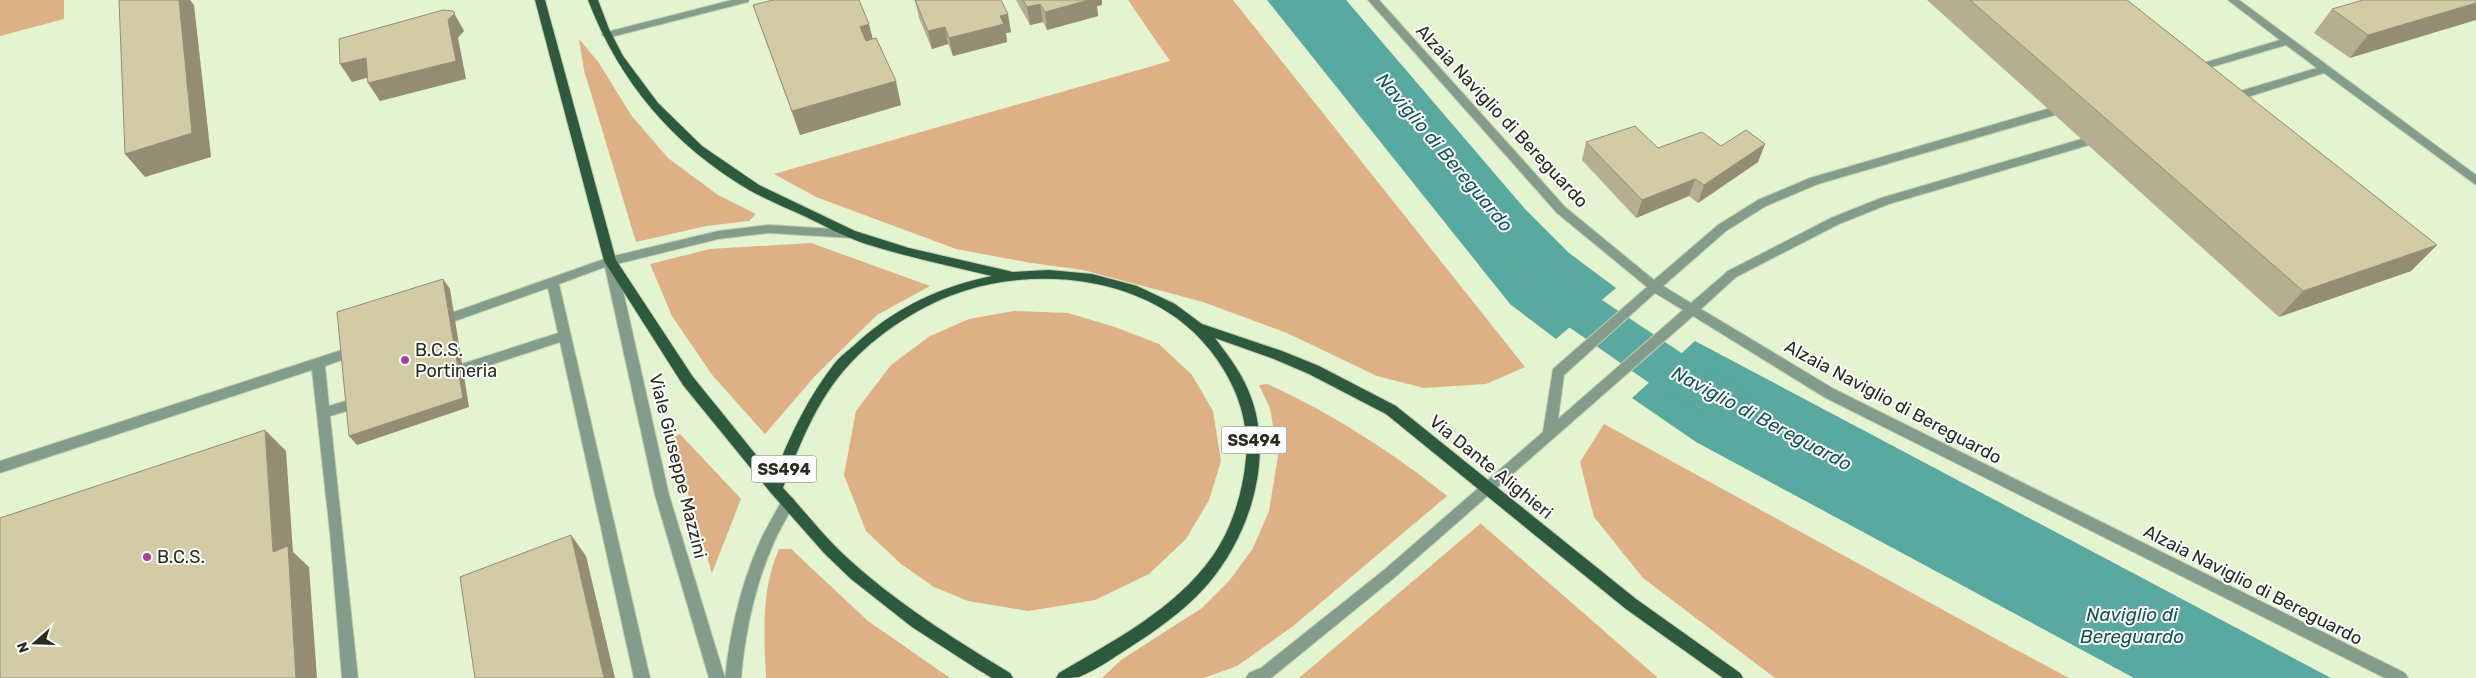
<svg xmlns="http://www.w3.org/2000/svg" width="2476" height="678" font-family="Rubik,sans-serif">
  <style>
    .green { fill: #deb085 }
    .water { fill: #5aa9a0 }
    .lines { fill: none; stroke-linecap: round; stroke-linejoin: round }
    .canal { fill: #5aa9a0; fill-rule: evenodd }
    .minor-casing { stroke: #c2cfb0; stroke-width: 2 }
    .major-casing { stroke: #c2cfb0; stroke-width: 2 }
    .minor { fill: #849c8c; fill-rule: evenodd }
    .major { fill: #2d593f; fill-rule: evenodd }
    .wall { fill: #b5ae8f }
    .shaded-wall { fill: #948d74 }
    .building { fill: #d3caa6; stroke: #948d74 }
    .poi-dot { fill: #ab3e9d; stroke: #fff; stroke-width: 2 }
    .labels { text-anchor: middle; stroke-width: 4; stroke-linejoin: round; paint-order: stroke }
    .shield { fill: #fff; stroke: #686c62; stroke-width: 1 }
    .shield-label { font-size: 16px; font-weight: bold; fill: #272d1f }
    .street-label { font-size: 18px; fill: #272d1f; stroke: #fff }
    .poi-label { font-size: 18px; fill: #272d1f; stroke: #fff; text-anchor: start }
    .water-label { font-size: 19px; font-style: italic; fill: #115650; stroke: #fff }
  </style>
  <rect width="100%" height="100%" fill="#e4f3d0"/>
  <g class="green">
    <path d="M0,0H64V19L0,36Z"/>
    <path d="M1128,0H1233L1525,367L1486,384L1424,388L1377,376L1287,333L1203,302L1083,270L1031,263L956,249L816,197L774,174L1170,61Z"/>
    <path d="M579,39L599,63L631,115L668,158L718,195L756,214L749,221L706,226L636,242L584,70Z"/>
    <path d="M811,243L930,286L877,315L815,376L765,434L713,376L672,316L650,264L710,249Z"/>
    <path d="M1014,311L1068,313L1115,327L1159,344L1192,375L1213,411L1221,461L1209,500L1186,539L1149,574L1095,600L1028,611L968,601L934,587L901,564L866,531L844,475L856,411L891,365L930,336L969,319Z"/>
    <path d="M1267,384C1331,413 1392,452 1447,496L1292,627L1237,666L1204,678H1102L1121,660L1202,608L1230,580L1253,548L1269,511L1278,456L1270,408L1259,385Z"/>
    <path d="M1604,424L2009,646L2069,678H1775L1643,578L1594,517L1580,462Z"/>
    <path d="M680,434L741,499L712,573L671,438Z"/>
    <path d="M1480,523L1658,678H1299L1480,524Z"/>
    <path d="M779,549H791L868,621L950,678H766C764,636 761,589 779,549Z"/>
  </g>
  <g class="water">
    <path d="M1267,0H1346L1525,209L1569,253L1616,288L1556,339L1510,304Z"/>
    <path d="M1695,341L2331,678H2134L1696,442L1632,398Z"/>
  </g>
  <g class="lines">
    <path class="canal" d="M1540,249L1556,254L1590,292L1701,366L1741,386L1748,400L1741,414L1723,420L1705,414L1665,394L1556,318L1524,278L1517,266L1524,254Z"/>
    <g class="minor-casing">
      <g id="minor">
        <path d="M732,0H749L748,2L607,38L602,35L603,33Z"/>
        <path d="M1368,0H1379L1565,207L1654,280L1718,225L1758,200L1810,178L2047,109H2055L2056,112L2055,115L1818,184L1766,206L1726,231L1663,286L1691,303L1728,271L1831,218L1881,198L2085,138L2089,139L2091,142L2089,145L1889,204L1839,224L1736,277L1701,309L1834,389L2405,673L2408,678H2385L1824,397L1693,316L1394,578L1271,678H1246L1249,673L1261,668L1384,570L1543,432L1553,369L1647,287L1557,213ZM1655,293L1683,310L1558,419L1564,375Z"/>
        <path d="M2228,0H2239L2476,175V185L2324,73L2235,101H2227L2226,98L2227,95L2317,68L2286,45L2198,71H2190V67L2280,40Z"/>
        <path d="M769,225L851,230L857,234L851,238L769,233L718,239L617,264L669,495L725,678H709L655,495L605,267L559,284L650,678H634L560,342L448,379L443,378L442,374L443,370L558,333L548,288L438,327L434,325L432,322L434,319L610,257L718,231Z"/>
        <path d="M357,345L361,347L363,350L361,353L325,366L329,406L362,396L367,397L368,401L367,405L330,416L358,678H342L330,533L312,370L0,473V461Z"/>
        <path d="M788,496L793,498L795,502C788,517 778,531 772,547C754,589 745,633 741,678H725C730,633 740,588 758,546C765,529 775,514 783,498Z"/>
      </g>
    </g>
    <g class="major-casing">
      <path id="major" d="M535,0H545L616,260L693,377L774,477C789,437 808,397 835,363C842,354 852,348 860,340C899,306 942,286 992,276C950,266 907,257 866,244C845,237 825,226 804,216C786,208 767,200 749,190C673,145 620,83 588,0H598L609,29L623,56L658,103L702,146L759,185L855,231L909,248L1013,272L1049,270L1092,274L1137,286L1175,304L1202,324L1282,351L1319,366L1396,406L1636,599L1740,673L1743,678H1723L1626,609L1386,414L1309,374L1274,359L1215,338C1230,358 1244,376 1252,400C1273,462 1249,536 1208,584C1189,606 1165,624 1141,640C1122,652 1099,669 1079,677C1073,678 1063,678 1056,678L1059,673C1113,641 1174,610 1212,557C1232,529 1243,492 1246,458C1249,417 1235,382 1210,350C1155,280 1049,265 967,290C923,303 876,334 846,368C816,402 799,446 783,488C803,509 821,533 842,553C893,601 951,637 1010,673L1013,678H992L977,669L912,627L851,579L824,553L771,493L683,385L604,261Z"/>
    </g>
    <use href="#minor" class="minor"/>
    <use href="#major" class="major"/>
  </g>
  <g class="wall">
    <path d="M915,0L1011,32L1006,33L1007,42L953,56L948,44L932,49L919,18Z"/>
    <path d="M1016,0H1102V5L1097,6L1098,16L1047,30L1043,22L1030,25Z"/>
    <path d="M1927,0H2127L2437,245L2411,271L2279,317Z"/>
    <path d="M2476,0L2350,58L2314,33L2332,9Z"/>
    <path d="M753,5L873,39L901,105L800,135Z"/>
    <path d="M1586,142L1658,148L1765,144L1758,162L1698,203L1689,196L1636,218L1582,160Z"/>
  </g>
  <g class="shaded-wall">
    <path d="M179,0H190L194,5L211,157L145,177L125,154Z"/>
    <path d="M1089,0H1102V5L1097,6L1098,16L1047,30L1045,12Z"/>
    <path d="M2476,3V20L2350,58L2368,35Z"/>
    <path d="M1040,4L1043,22L1030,25L1027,7Z"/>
    <path d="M453,11L464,31L458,38L466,79L380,101L368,83L448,20Z"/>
    <path d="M1008,14L1011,32L1006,33L1007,42L953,56L949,38L1000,16Z"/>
    <path d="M869,24L875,48L866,51L860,27Z"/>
    <path d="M945,27L948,44L932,49L928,31Z"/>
    <path d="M366,58L377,75L352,82L340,64Z"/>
    <path d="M896,81L901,105L800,135L792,111Z"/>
    <path d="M1765,144L1758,162L1698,203L1704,185Z"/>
    <path d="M1695,179L1689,196L1636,218L1642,200Z"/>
    <path d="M2437,245L2411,271L2279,317L2303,291Z"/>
    <path d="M443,279L450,289L469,407L357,445L349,436Z"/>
    <path d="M265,430L286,451L293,552L309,567L317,678H296L273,552Z"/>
    <path d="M571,535L586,556L615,678H604Z"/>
  </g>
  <g class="building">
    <path d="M119,0H179L192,133L125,154Z"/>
    <path d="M773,0H859L869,24L860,27L866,41L876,38L896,81L792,111L753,5Z"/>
    <path d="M915,0H1001L1008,14L1000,16L1004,24L949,38L945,27L928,31Z"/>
    <path d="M1023,0H1089L1045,12L1040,4L1027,7Z"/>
    <path d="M1970,0H2127L2437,245L2303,291Z"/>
    <path d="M2363,0H2476V3L2368,35L2332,9Z"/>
    <path d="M443,10L453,11L455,13L448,20L456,61L368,83L366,58L340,64L339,39Z"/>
    <path d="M1635,126L1658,148L1702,132L1721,146L1746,130L1765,144L1704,185L1695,179L1642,200L1586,142Z"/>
    <path d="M443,279L463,398L349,436L337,312Z"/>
    <path d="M265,430L273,552L288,546L296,678H0V518Z"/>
    <path d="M571,535L604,678H475L460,577Z"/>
  </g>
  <g class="poi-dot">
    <circle cx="405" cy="360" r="5"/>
    <circle cx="147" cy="557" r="5"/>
  </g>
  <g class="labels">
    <g class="shield">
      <rect x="1221.5" y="426.5" width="65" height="27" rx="4"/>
      <rect x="751.5" y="455.5" width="65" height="27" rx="4"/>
    </g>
    <g class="shield-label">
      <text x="1254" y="446">SS494</text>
      <text x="784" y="475">SS494</text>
    </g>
    <g class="street-label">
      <text transform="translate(1502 116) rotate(47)" y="6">Alzaia Naviglio di Bereguardo</text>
      <text transform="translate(1893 402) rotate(28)" y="6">Alzaia Naviglio di Bereguardo</text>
      <text transform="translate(678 466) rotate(76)" y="6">Viale Giuseppe Mazzini</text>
      <text transform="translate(1491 467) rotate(39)" y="6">Via Dante Alighieri</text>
      <text transform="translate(2253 585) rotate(27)" y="6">Alzaia Naviglio di Bereguardo</text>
    </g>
    <g class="poi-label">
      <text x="415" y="356">B.C.S.<tspan x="415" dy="21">Portineria</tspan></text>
      <text x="157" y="563">B.C.S.</text>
    </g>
    <g class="water-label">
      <text transform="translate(1445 152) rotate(50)" y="7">Naviglio di Bereguardo</text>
      <text transform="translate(1762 418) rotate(28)" y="7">Naviglio di Bereguardo</text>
      <text x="2132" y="621">Naviglio di<tspan x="2132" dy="22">Bereguardo</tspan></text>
    </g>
  </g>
  <g transform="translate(35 643) rotate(250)" stroke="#ffffff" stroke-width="4" paint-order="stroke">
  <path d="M0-4L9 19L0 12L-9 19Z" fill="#272d1f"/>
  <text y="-8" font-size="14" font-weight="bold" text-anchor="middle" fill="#272d1f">N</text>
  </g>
</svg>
